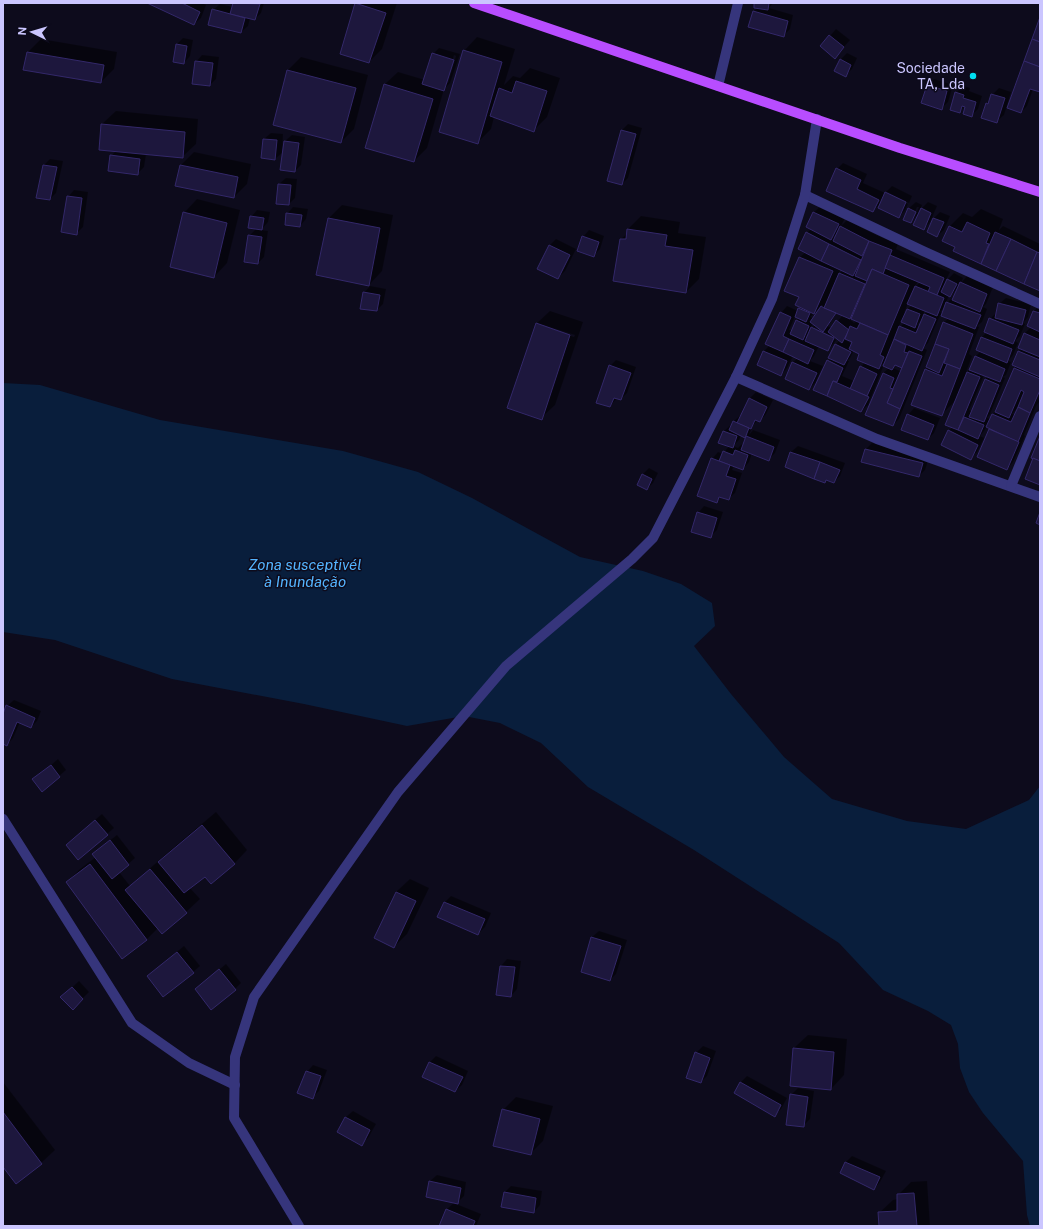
<svg xmlns="http://www.w3.org/2000/svg" width="1043" height="1229" font-family="'Public Sans',sans-serif">
  <style>
    .water { fill: #091e3c }
    .shadow { fill: #0007; fill-rule: evenodd }
    .building { fill: #1d173d; stroke: #33286a }
    .lines { fill: none; stroke-linecap: round; stroke-linejoin: round }
    .minor { stroke: #36357c; stroke-width: 10 }
    .major { stroke: #b84dff; stroke-width: 10 }
    .poi-dot { fill: #00dff1; stroke: #0d0b1c; stroke-width: 1.5 }
    .labels { text-anchor: middle; stroke-width: 3; stroke-linejoin: round; paint-order: stroke }
    .poi-label { font-size: 14px; fill: #cbc6ff; stroke: #0d0b1c; text-anchor: end }
    .water-label { font-size: 15px; font-style: italic; fill: #54b4ff; stroke: #0d0b1c }
  </style>
  <rect width="100%" height="100%" fill="#0d0b1c"/>
  <path class="water" d="M3,383L40,385L160,420L343,451L418,472L472,498L580,557L643,571L681,584L712,603L715,626L694,646L731,694L784,757L832,799L907,821L966,829L1029,800L1040,786V1226H1030L1027,1215L1023,1161L983,1113L969,1092L960,1068L958,1044L951,1025L928,1011L883,990L839,943L694,850L588,787L541,743L500,723L464,716L407,726L304,704L172,679L55,640L3,632Z"/>
  <g class="shadow">
    <path d="M148,3H202L206,5L201,18L194,24Z"/>
    <path d="M234,3H264L261,13L255,19L250,18L248,26L241,32L213,10L220,4L233,7Z"/>
    <path d="M356,3H397L382,49L369,62Z"/>
    <path d="M755,3H773L769,8L793,15L790,29L783,36L753,12L758,7Z"/>
    <path d="M1040,21V91L1033,89L1027,106L1021,112Z"/>
    <path d="M836,29L850,40L835,57L830,36Z"/>
    <path d="M477,37L515,49L504,85L513,76L520,78L530,68L560,78L547,117L534,130L494,117L491,129L477,143L464,51Z"/>
    <path d="M183,38L193,40L190,56L184,63L177,44Z"/>
    <path d="M41,39L117,52L114,69L101,82L27,53Z"/>
    <path d="M439,48L460,54L450,83L444,89L427,148L414,161L384,85L398,72L425,80L433,54ZM454,55L456,56L448,83H446Z"/>
    <path d="M847,53L857,58L852,69L845,76L840,60Z"/>
    <path d="M202,55L219,57L216,79L210,85L196,62Z"/>
    <path d="M301,57L368,75L354,129L341,142L288,70Z"/>
    <path d="M934,79L953,85L948,102L941,109L927,85Z"/>
    <path d="M963,86L970,88L969,91L982,96L978,109L971,116L965,106L959,111L956,93Z"/>
    <path d="M999,88L1011,92L1004,115L997,121L986,104L991,100L992,95Z"/>
    <path d="M116,111L198,119L196,144L182,157L146,154L144,167L138,173L111,156L116,151L102,124Z"/>
    <path d="M628,124L642,128L628,178L622,184V130Z"/>
    <path d="M271,133L283,134L282,153L275,159L264,139Z"/>
    <path d="M292,135L305,137L301,165L295,171L285,141Z"/>
    <path d="M194,152L251,164L247,184L234,197L181,165Z"/>
    <path d="M50,159L63,161L56,193L50,199L38,197L44,165Z"/>
    <path d="M843,163L867,174L863,183L885,193L892,186L912,196L909,203L887,192V194L908,204L905,210L899,217L881,203L873,211L837,169Z"/>
    <path d="M286,178L297,179L295,198L289,204L279,184Z"/>
    <path d="M74,190L88,192L83,227L76,234L68,197Z"/>
    <path d="M197,199L240,210L227,263L214,277L184,213Z"/>
    <path d="M916,202L922,205L920,210L928,202L937,206L930,222L923,229L918,214L910,222L904,220L909,208ZM917,207H919L915,216H913Z"/>
    <path d="M342,205L393,215L382,271L369,285L329,218Z"/>
    <path d="M821,206L845,218L841,226L847,220L876,235L898,244L896,249L950,272L945,282L954,273L963,278L961,283L967,276L993,287L986,304L983,307L987,309L982,322L977,326L979,327L969,354L972,356L965,375L970,369L976,356L981,351L977,350L982,337L987,332L990,319L997,312L999,304L1006,298L1031,304L1028,317L1023,323L1025,324L1020,336L1015,341L1018,343L1013,355L1008,361L1011,362L1006,375L1003,377L1005,378L990,414L987,418L991,419L993,415L997,410L1015,368L1017,366L1013,364L1019,351L1022,348L1019,347L1025,333L1031,327L1028,326L1034,311L1040,305V401L1036,406L1024,435L1025,436L1013,462L1007,469L978,457L990,428L986,427L984,431L980,436L984,438L977,452L970,458L942,444L949,430L953,427L956,400L941,415L926,370L928,367H927L944,322L949,318L940,315L928,343L923,348L927,350L899,419L893,425L883,373L889,368L886,361L880,366L883,367L868,405L861,411L815,390L828,361L831,358L835,345L840,340L814,327V330L836,340L834,343L828,350L819,346L814,356L810,361L823,366L815,383L809,389L793,362L798,358L793,356L787,368L781,375L758,365L764,351L770,345L781,313L787,306L798,311L801,307L800,297L786,290L800,257L806,252L807,233L812,228L807,226L814,212ZM838,232L835,238L833,237ZM841,269L843,270L838,275ZM918,281L920,282L915,287ZM958,288L955,297L954,296L945,305L949,295L950,296ZM908,303L912,305L904,313ZM822,305H823L813,318L810,317ZM946,306L943,313L940,312ZM925,310L928,311L922,317ZM837,312L843,315L832,328L827,326ZM855,313L857,321L854,323L848,318ZM795,316L800,318L797,320L792,331L789,330ZM923,318L920,326L917,325ZM901,321L904,323L898,329ZM813,324L815,325L811,329ZM811,331L808,338L805,337ZM845,338L853,341L852,344L844,339ZM854,350L860,353L865,362L861,367L854,381L842,376L849,361H847L850,358ZM897,364L904,367L902,372L893,368ZM984,375L988,376L985,379L973,412L969,410ZM1019,406L1015,415L1012,414Z"/>
    <path d="M293,207L308,209L306,219L300,226L287,214Z"/>
    <path d="M981,209L1003,219L999,230L1003,226L1040,244V290L954,251L957,246L944,240L950,226L963,213L972,217Z"/>
    <path d="M257,210L270,212L268,222L261,230L268,231L264,257L258,263L249,236L257,228L251,217Z"/>
    <path d="M940,212L950,216L944,230L937,236L928,232L934,218Z"/>
    <path d="M641,216L680,222L678,233L706,237L699,279L686,292L621,239L628,233V229Z"/>
    <path d="M589,230L604,236L600,249L593,256L583,237Z"/>
    <path d="M556,239L576,249L565,271L558,278L538,268L550,245Z"/>
    <path d="M370,286L386,289L383,304L377,310L364,293Z"/>
    <path d="M550,311L583,322L555,405L541,418L536,324ZM543,325L575,335L574,337L543,327Z"/>
    <path d="M616,360L636,367L627,393L621,399L617,398L610,406V366Z"/>
    <path d="M756,392L773,400L766,414L760,421L758,420L753,425L749,435L753,430L780,440L775,453L769,459L752,453L749,462L743,469L734,465L732,470L742,473L735,493L728,499L721,497L716,501L712,459L718,452L723,454L729,446L720,443L724,431L731,425H732L734,421L741,415L742,416L750,398ZM748,433L744,445L742,444L738,448L733,446L739,440L741,435L745,437Z"/>
    <path d="M914,408L940,418L934,433L928,439L908,415Z"/>
    <path d="M872,443L929,457L925,470L919,476L866,449Z"/>
    <path d="M798,446L845,463L840,476L834,482L786,467L791,452Z"/>
    <path d="M649,468L658,473L653,483L647,489L642,475Z"/>
    <path d="M704,506L723,512L717,530L710,537L698,513Z"/>
    <path d="M14,700L41,711L37,721L31,727L20,722L13,738L7,745L3,743V716L7,706Z"/>
    <path d="M58,759L66,770L59,776L34,780Z"/>
    <path d="M216,812L247,850L234,864L205,875L190,888L200,899L186,912L162,933L158,928L146,940L67,882L80,869L96,857L100,848L117,835L135,858L119,872L130,886L172,849Z"/>
    <path d="M102,814L114,828L107,834L73,839Z"/>
    <path d="M410,879L429,888L407,934L394,947L396,892Z"/>
    <path d="M451,896L491,913L485,927L478,934L439,917L445,902Z"/>
    <path d="M599,931L627,940L616,974L610,980L582,971L592,937Z"/>
    <path d="M184,946L200,966L193,972L163,996L148,976Z"/>
    <path d="M507,959L521,961L517,989L511,996L497,994L501,966Z"/>
    <path d="M226,964L241,983L235,989L203,983Z"/>
    <path d="M79,981L89,992L73,1008L62,997Z"/>
    <path d="M808,1035L847,1039L844,1075L831,1089L794,1048Z"/>
    <path d="M703,1046L716,1051L707,1076L701,1082L696,1053Z"/>
    <path d="M436,1056L468,1071L462,1085L455,1091L424,1076L430,1062Z"/>
    <path d="M313,1065L327,1070L319,1091L312,1098L307,1072Z"/>
    <path d="M747,1076L787,1098L781,1109L775,1115L735,1093L741,1082Z"/>
    <path d="M3,1082L55,1150L41,1163L16,1183L3,1165Z"/>
    <path d="M798,1088L814,1091L810,1119L803,1126L791,1095Z"/>
    <path d="M516,1097L553,1106L543,1141L530,1154L503,1110Z"/>
    <path d="M353,1111L376,1124L368,1138L361,1144L338,1132L346,1117Z"/>
    <path d="M852,1156L886,1171L880,1182L874,1189L841,1173L846,1162Z"/>
    <path d="M437,1175L466,1182L464,1196L456,1204L481,1214L476,1226H440L447,1209L455,1202L430,1181Z"/>
    <path d="M927,1181L930,1226H880L879,1213L893,1200L898,1199V1195L911,1182Z"/>
    <path d="M511,1186L542,1191L540,1205L534,1212L502,1206L505,1192Z"/>
  </g>
  <g class="building">
    <path d="M147,3H182L200,12L194,25Z"/>
    <path d="M233,3L260,4L255,20L230,14Z"/>
    <path d="M355,3L386,13L369,63L340,54Z"/>
    <path d="M754,3H769L768,10L754,8Z"/>
    <path d="M212,9L245,18L241,33L208,25Z"/>
    <path d="M753,11L788,21L784,37L748,27Z"/>
    <path d="M1040,17V42L1032,39Z"/>
    <path d="M829,35L844,47L835,59L820,46Z"/>
    <path d="M1032,39L1040,42V67L1024,61Z"/>
    <path d="M176,44L187,46L184,64L173,62Z"/>
    <path d="M463,50L502,62L478,144L439,132Z"/>
    <path d="M27,52L104,65L101,83L23,70Z"/>
    <path d="M432,53L454,60L444,91L422,84Z"/>
    <path d="M840,59L851,65L846,77L834,71Z"/>
    <path d="M195,61L213,63L210,86L192,84Z"/>
    <path d="M1024,61L1040,67V92L1030,89L1021,113L1007,108Z"/>
    <path d="M287,70L356,88L341,143L273,125Z"/>
    <path d="M516,81L547,91L534,132L490,116L499,88L512,93Z"/>
    <path d="M384,84L433,99L414,162L365,148Z"/>
    <path d="M927,85L947,91L942,110L921,103Z"/>
    <path d="M955,92L964,95L963,98L976,102L972,117L963,114L965,107L962,106L960,113L950,110Z"/>
    <path d="M991,94L1005,98L997,123L981,118L986,103L988,104Z"/>
    <path d="M101,124L185,132L183,158L99,150Z"/>
    <path d="M621,130L636,134L622,185L607,181Z"/>
    <path d="M263,139L277,140L275,160L261,158Z"/>
    <path d="M284,141L299,143L295,172L280,170Z"/>
    <path d="M110,155L140,159L138,175L108,171Z"/>
    <path d="M43,165L57,167L50,200L36,198Z"/>
    <path d="M180,165L238,177L234,198L175,186Z"/>
    <path d="M836,168L861,180L857,189L879,200L873,212L826,191Z"/>
    <path d="M278,184L291,185L289,205L276,204Z"/>
    <path d="M885,192L906,202L899,218L878,208Z"/>
    <path d="M67,196L82,198L77,235L61,232Z"/>
    <path d="M908,208L916,212L911,223L903,220Z"/>
    <path d="M921,208L931,213L924,230L913,225Z"/>
    <path d="M183,212L227,223L214,278L170,267Z"/>
    <path d="M813,212L839,224L831,240L806,227Z"/>
    <path d="M286,213L302,215L300,227L285,225Z"/>
    <path d="M250,216L264,218L262,230L248,228Z"/>
    <path d="M328,218L380,228L369,286L316,275Z"/>
    <path d="M933,218L944,222L937,237L927,232Z"/>
    <path d="M967,222L990,233L986,243L989,244L981,264L953,251L955,247L942,241L949,226L962,232Z"/>
    <path d="M840,226L869,241L862,256L833,241Z"/>
    <path d="M627,229L667,235L665,246L693,250L686,293L613,281L620,239H626Z"/>
    <path d="M806,232L829,244L821,261L798,249Z"/>
    <path d="M995,232L1011,239L996,271L981,264Z"/>
    <path d="M248,235L262,237L258,264L244,262Z"/>
    <path d="M582,236L599,242L594,257L577,251Z"/>
    <path d="M1011,239L1037,252L1024,284L996,271Z"/>
    <path d="M869,241L892,250L883,274L872,269L867,281L855,276Z"/>
    <path d="M829,244L861,260L853,276L821,261Z"/>
    <path d="M549,245L570,255L558,279L537,269Z"/>
    <path d="M1037,252L1040,253V291L1024,284Z"/>
    <path d="M890,255L944,278L937,295L928,292L930,287L885,268Z"/>
    <path d="M799,257L833,271L814,314L795,305L799,297L784,291Z"/>
    <path d="M872,269L909,285L888,335L851,319Z"/>
    <path d="M839,273L865,284L850,319L824,308Z"/>
    <path d="M947,279L957,284L950,297L941,292Z"/>
    <path d="M960,282L987,294L980,312L952,300Z"/>
    <path d="M915,286L944,298L937,316L907,304Z"/>
    <path d="M363,292L380,295L377,311L360,309Z"/>
    <path d="M946,302L981,315L975,329L941,316Z"/>
    <path d="M998,303L1026,310L1022,325L995,318Z"/>
    <path d="M821,306L824,308L836,313L823,332L810,322Z"/>
    <path d="M798,308L810,313L806,322L795,317Z"/>
    <path d="M907,309L920,314L915,328L901,322Z"/>
    <path d="M1033,311L1040,313V332L1027,326Z"/>
    <path d="M780,312L791,317L783,336L789,339L783,352L765,344Z"/>
    <path d="M924,314L936,319L922,351L894,339L899,326L916,333Z"/>
    <path d="M989,318L1019,330L1013,344L984,332Z"/>
    <path d="M796,320L809,326L803,340L790,334Z"/>
    <path d="M836,320L849,330L842,343L828,332Z"/>
    <path d="M943,322L973,334L960,369L944,363L949,349L935,344Z"/>
    <path d="M536,323L570,335L542,420L507,408Z"/>
    <path d="M860,323L888,335L880,355L884,357L879,369L857,360L859,354L849,349L852,342L845,339L850,326L857,329Z"/>
    <path d="M811,327L834,338L828,351L805,341Z"/>
    <path d="M1024,333L1040,340V357L1018,348Z"/>
    <path d="M981,337L1012,349L1007,363L976,350Z"/>
    <path d="M789,339L814,350L808,364L783,352Z"/>
    <path d="M894,339L906,345L904,352L908,353L902,368L895,365L892,370L883,366Z"/>
    <path d="M835,344L851,352L844,365L828,358Z"/>
    <path d="M935,344L949,349L939,373L926,367Z"/>
    <path d="M763,351L787,361L781,376L757,365Z"/>
    <path d="M909,351L922,356L900,409L887,403Z"/>
    <path d="M1018,351L1040,360V377L1012,365Z"/>
    <path d="M975,356L1005,369L1000,382L969,370Z"/>
    <path d="M827,360L843,368L837,382L833,381L827,396L813,390Z"/>
    <path d="M792,362L817,373L809,390L785,379Z"/>
    <path d="M947,364L960,369L942,416L911,405L925,369L942,376Z"/>
    <path d="M609,365L631,373L621,400L614,398L610,407L596,403Z"/>
    <path d="M860,366L877,374L867,396L850,389Z"/>
    <path d="M1014,368L1040,379V390L1030,413L1018,407L1024,392L1021,390L1009,418L995,412Z"/>
    <path d="M967,372L980,377L958,430L945,425Z"/>
    <path d="M883,373L894,378L890,388L893,389L887,403L900,409L893,426L865,415Z"/>
    <path d="M985,379L999,385L984,422L969,417Z"/>
    <path d="M833,381L869,397L861,412L827,396Z"/>
    <path d="M749,398L767,407L760,422L755,420L751,429L737,423Z"/>
    <path d="M1018,407L1030,413L1018,442L986,427L992,414L1011,422Z"/>
    <path d="M907,414L934,425L928,440L901,430Z"/>
    <path d="M964,417L984,425L978,439L958,430Z"/>
    <path d="M733,421L749,428L745,438L729,430Z"/>
    <path d="M989,429L1019,442L1007,470L977,457Z"/>
    <path d="M948,430L978,445L971,460L941,445Z"/>
    <path d="M723,431L737,436L733,448L718,443Z"/>
    <path d="M746,436L774,447L769,461L741,450Z"/>
    <path d="M1040,436V461L1031,458Z"/>
    <path d="M865,449L923,463L919,477L861,462Z"/>
    <path d="M735,450L748,455L743,470L719,461L723,451L733,455Z"/>
    <path d="M790,452L820,462L814,479L785,467Z"/>
    <path d="M711,458L730,465L726,476L736,479L729,500L719,497L717,503L697,496Z"/>
    <path d="M1033,458L1040,461V485L1025,479Z"/>
    <path d="M820,462L840,470L834,483L826,480L825,483L814,479Z"/>
    <path d="M642,474L652,479L647,490L637,485Z"/>
    <path d="M697,512L717,518L711,538L691,532Z"/>
    <path d="M1040,512V525L1036,523Z"/>
    <path d="M6,705L35,718L31,728L17,722L7,746L3,744V714Z"/>
    <path d="M51,765L60,777L42,792L32,779Z"/>
    <path d="M95,820L108,835L78,860L66,845Z"/>
    <path d="M202,825L235,864L211,884L205,877L184,893L158,862Z"/>
    <path d="M110,840L129,865L112,879L92,854Z"/>
    <path d="M90,864L147,940L122,959L66,882Z"/>
    <path d="M150,869L187,913L162,934L125,890Z"/>
    <path d="M396,892L416,901L394,948L374,938Z"/>
    <path d="M444,902L485,919L478,935L437,917Z"/>
    <path d="M591,937L621,946L610,981L581,972Z"/>
    <path d="M177,952L194,973L163,997L147,976Z"/>
    <path d="M500,966L515,967L511,997L496,995Z"/>
    <path d="M219,969L236,990L211,1010L195,989Z"/>
    <path d="M72,987L83,999L73,1010L60,997Z"/>
    <path d="M793,1048L834,1052L831,1090L790,1086Z"/>
    <path d="M695,1052L710,1058L701,1083L686,1078Z"/>
    <path d="M429,1062L463,1077L455,1092L422,1077Z"/>
    <path d="M306,1071L321,1076L313,1099L297,1093Z"/>
    <path d="M740,1082L781,1105L775,1117L734,1093Z"/>
    <path d="M790,1094L808,1097L804,1127L786,1125Z"/>
    <path d="M502,1109L540,1119L531,1155L493,1146Z"/>
    <path d="M3,1112L42,1164L16,1184L3,1167Z"/>
    <path d="M345,1117L370,1130L362,1146L337,1132Z"/>
    <path d="M845,1162L880,1177L874,1190L840,1173Z"/>
    <path d="M429,1181L461,1188L458,1204L426,1197Z"/>
    <path d="M504,1192L536,1198L534,1213L501,1207Z"/>
    <path d="M914,1193L917,1226H879L878,1212L897,1211V1194Z"/>
    <path d="M446,1209L475,1221L473,1226H439Z"/>
  </g>
  <g class="lines">
    <g class="minor">
      <path d="M718,86L738,3"/>
      <path d="M805,195L923,251L1040,304"/>
      <path d="M736,377L877,439L1040,497"/>
      <path d="M1011,486L1040,416"/>
      <path d="M3,819L132,1023L189,1063L235,1085"/>
      <path d="M299,1226L234,1118L235,1057L254,997L398,792L506,666L632,559L653,538L736,377L772,299L805,195L817,119"/>
    </g>
    <path class="major" d="M474,3L900,148L1040,192"/>
  </g>
  <circle class="poi-dot" cx="973" cy="76" r="4"/>
  <g class="labels">
    <g class="poi-label">
      <text x="965" y="73">Sociedade<tspan x="965" dy="16">TA, Lda</tspan></text>
    </g>
    <g class="water-label">
      <text x="305" y="570">Zona susceptivél<tspan x="305" dy="17">à Inundação</tspan></text>
    </g>
  </g>
  <rect width="1043" height="1229" fill="none" stroke="#cbc6ff" stroke-width="8"/>
  <g transform="translate(32 32) rotate(275)" stroke="#0d0b1c" stroke-width="3" paint-order="stroke">
  <path d="M0-3L7 15L0 10L-7 15Z" fill="#cbc6ff"/>
  <text y="-6" font-size="11" font-weight="bold" text-anchor="middle" fill="#cbc6ff">N</text>
  </g>
</svg>
